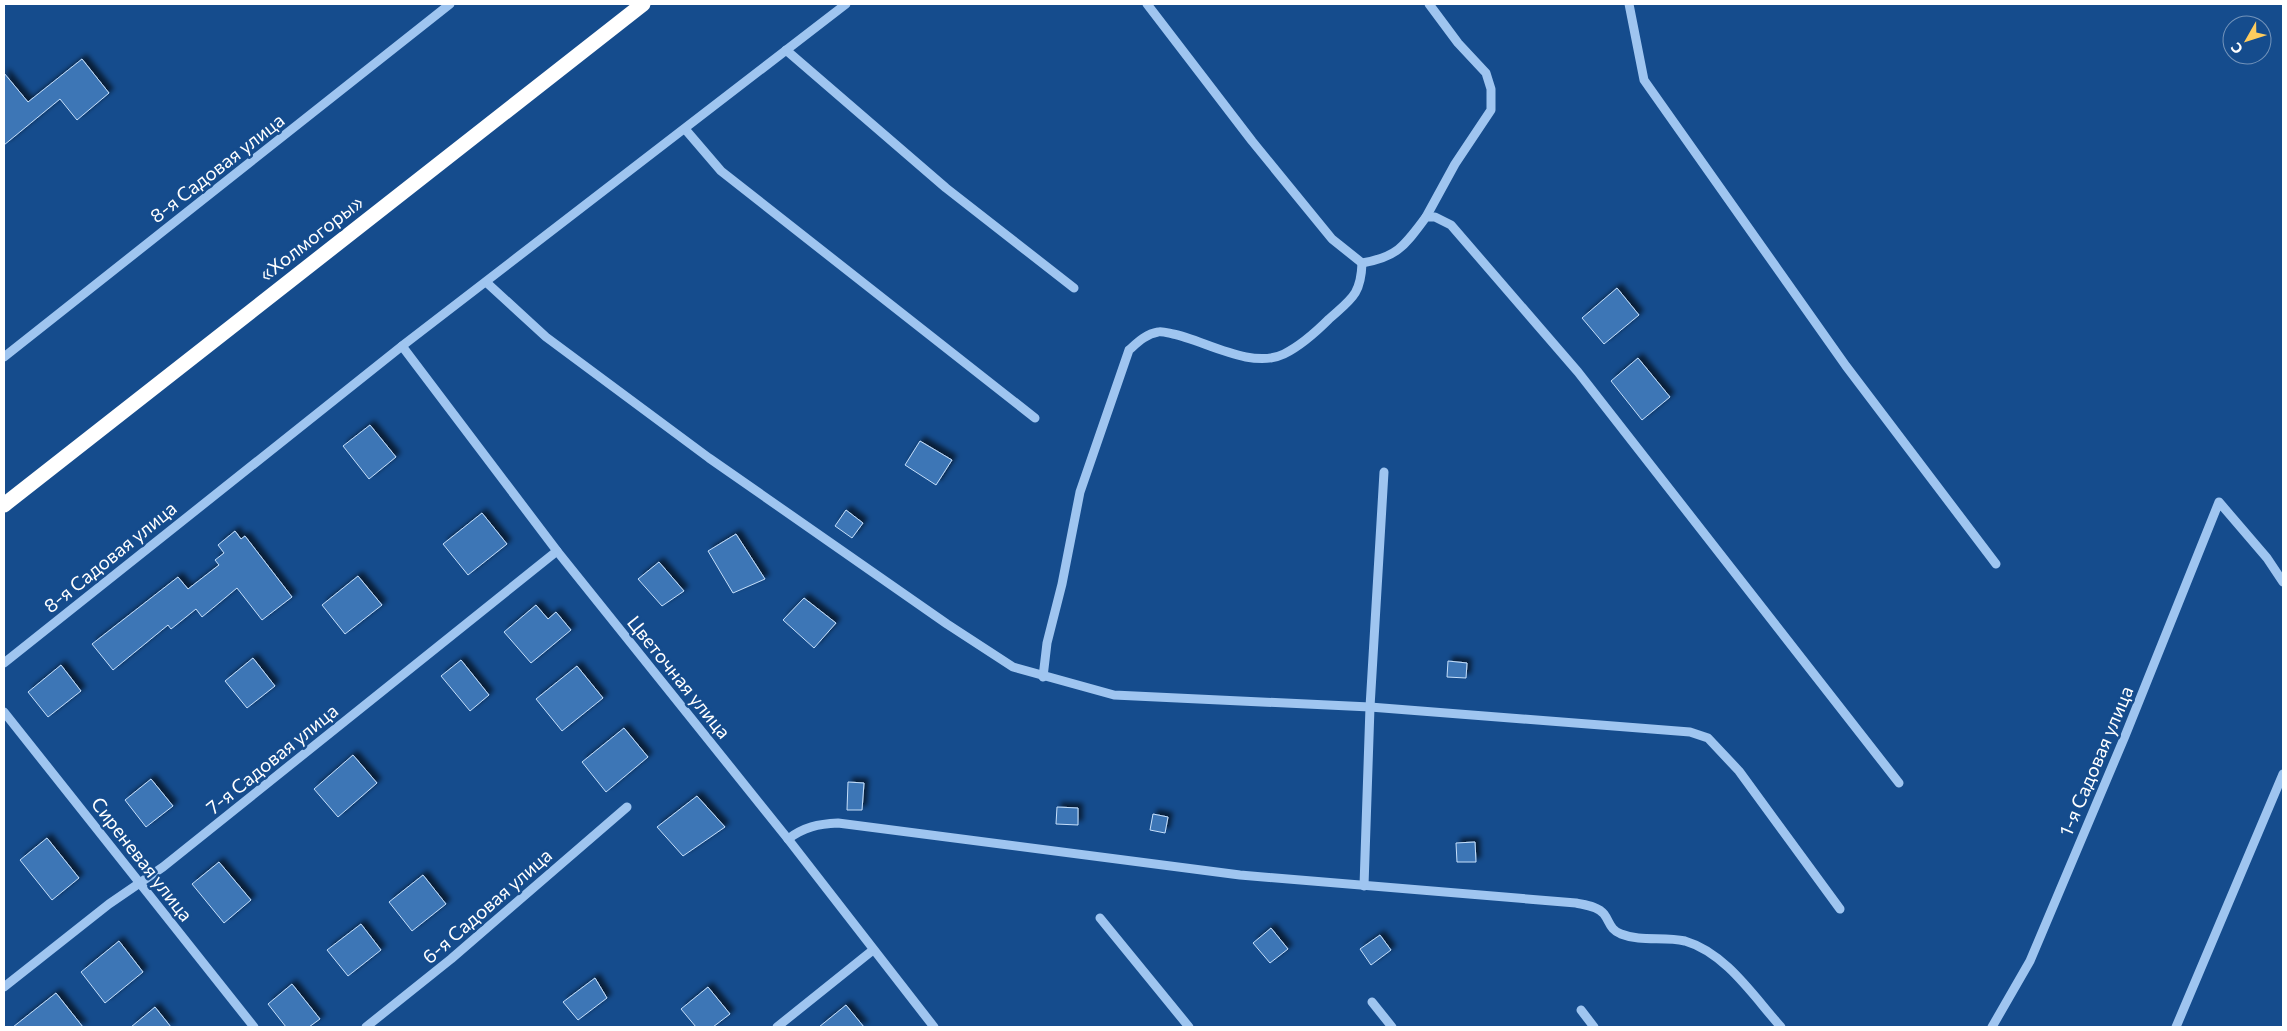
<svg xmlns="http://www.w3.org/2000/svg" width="2287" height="1031" font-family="Commissioner,sans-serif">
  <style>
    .building { fill: #3d76b6; stroke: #c5dffb; filter: url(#shadow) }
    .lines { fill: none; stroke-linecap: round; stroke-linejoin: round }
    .minor { stroke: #9fc5f0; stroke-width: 9 }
    .highway { stroke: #fff; stroke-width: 15 }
    .labels { text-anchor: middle; stroke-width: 5; stroke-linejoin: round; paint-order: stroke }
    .street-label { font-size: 19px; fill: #fff; stroke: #154c8d }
  </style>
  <defs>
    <filter id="shadow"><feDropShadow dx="4.5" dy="-4.5" stdDeviation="2.5" flood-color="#0009"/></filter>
  </defs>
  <rect width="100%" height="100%" fill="#154c8d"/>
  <g class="building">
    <path d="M82,59L109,93L77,120L60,99L4,145V73L28,102Z"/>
    <path d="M1617,288L1639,315L1604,344L1582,318Z"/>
    <path d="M1638,358L1670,397L1642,420L1611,381Z"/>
    <path d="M370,425L396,457L369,479L343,446Z"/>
    <path d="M920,441L952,460L936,485L905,465Z"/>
    <path d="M846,510L863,523L852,538L835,526Z"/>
    <path d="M482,513L507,544L468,575L443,544Z"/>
    <path d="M235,531L241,539L245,536L292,597L262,620L237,588L202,617L196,609L171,629L168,625L113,670L92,644L178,577L188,589L219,565L215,560L224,553L218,545Z"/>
    <path d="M736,534L765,579L733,593L708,551Z"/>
    <path d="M659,562L684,591L662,606L638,579Z"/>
    <path d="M358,576L382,605L345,634L322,605Z"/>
    <path d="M804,598L836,623L814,648L783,620Z"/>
    <path d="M536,605L548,619L556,612L571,630L531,663L504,632Z"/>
    <path d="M253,658L275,686L247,708L225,681Z"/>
    <path d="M461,660L489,695L470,711L441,676Z"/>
    <path d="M1448,661L1467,663L1466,678L1447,677Z"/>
    <path d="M61,665L81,691L48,717L28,692Z"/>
    <path d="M577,666L603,698L562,731L536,699Z"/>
    <path d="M624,728L648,757L606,792L582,762Z"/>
    <path d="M353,755L377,783L338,817L314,789Z"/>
    <path d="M151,779L173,806L146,827L125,800Z"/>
    <path d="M848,782L864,783L862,810H847Z"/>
    <path d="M697,796L725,827L683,856L657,827Z"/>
    <path d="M1057,807L1078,808V825L1056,824Z"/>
    <path d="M1153,814L1168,817L1165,833L1150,830Z"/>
    <path d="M47,838L79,878L52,900L20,860Z"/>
    <path d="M1475,842L1476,862H1457L1456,843Z"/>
    <path d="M219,862L251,900L224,923L192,884Z"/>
    <path d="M423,875L446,904L412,931L389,902Z"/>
    <path d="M361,924L381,950L348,976L327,950Z"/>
    <path d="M1271,928L1288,949L1270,963L1253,943Z"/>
    <path d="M1380,935L1391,950L1371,965L1360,949Z"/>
    <path d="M119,941L143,972L105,1003L81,972Z"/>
    <path d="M595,978L607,998L578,1020L563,1002Z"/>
    <path d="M292,984L320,1019L309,1027H286L268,1004Z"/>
    <path d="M708,987L730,1014L713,1027H696L681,1009Z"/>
    <path d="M56,993L83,1027H13Z"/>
    <path d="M846,1005L864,1027H819Z"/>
    <path d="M155,1007L171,1027H131Z"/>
  </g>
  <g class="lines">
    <g class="minor">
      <path d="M1147,4L1252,141L1332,239L1362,263C1398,257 1405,245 1426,217H1435L1451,225L1578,372L1899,783"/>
      <path d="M1629,4L1644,80L1846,366L1996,564"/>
      <path d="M786,50L946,188L1074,288"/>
      <path d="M685,129L721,171L1035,418"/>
      <path d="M1426,217L1455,164L1491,110V89L1486,73L1458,43L1429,4"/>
      <path d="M486,282L546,337L709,458L947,624L1013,667L1114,695L1370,707L1690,732L1708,738L1739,771L1840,909"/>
      <path d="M402,346L557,551L788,839L934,1027"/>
      <path d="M4,357L450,4"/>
      <path d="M4,663L402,346L846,4"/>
      <path d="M1043,677L1047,643L1062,584L1080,492L1129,350C1137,343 1146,334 1158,332C1162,331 1168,333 1173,334C1204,340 1251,370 1284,354C1300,346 1316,332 1329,319C1351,299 1361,295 1362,263"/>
      <path d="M4,712L254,1027"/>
      <path d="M788,839C804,827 818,824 838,823L1240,875L1576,903C1585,905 1598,906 1604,914C1610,922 1610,930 1621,934C1641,942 1664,936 1685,941C1726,953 1754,997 1781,1027"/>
      <path d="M1364,886L1370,707L1384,472"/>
      <path d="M1100,918L1189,1027"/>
      <path d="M4,987L109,904L163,867L557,551"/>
      <path d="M1372,1002L1392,1027"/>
      <path d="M1581,1010L1594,1027"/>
      <path d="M366,1027L451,959L627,807"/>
      <path d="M777,1027L873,950"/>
      <path d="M1992,1027L2030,961L2125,736L2219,502L2267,558L2283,582"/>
      <path d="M2176,1027L2283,774"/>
    </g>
    <path class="highway" d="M4,505L643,4"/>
  </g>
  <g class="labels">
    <g class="street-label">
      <text transform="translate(217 168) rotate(-38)" y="7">8-я Садовая улица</text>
      <text transform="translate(311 238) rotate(-38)" y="7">«Холмогоры»</text>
      <text transform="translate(110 557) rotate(-39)" y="7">8-я Садовая улица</text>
      <text transform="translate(679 677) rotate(51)" y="7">Цветочная улица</text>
      <text transform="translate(272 759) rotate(-39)" y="7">7-я Садовая улица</text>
      <text transform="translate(2096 761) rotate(-67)" y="7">1-я Садовая улица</text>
      <text transform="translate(142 859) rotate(52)" y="7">Сиреневая улица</text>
      <text transform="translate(487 906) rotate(-41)" y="7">6-я Садовая улица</text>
    </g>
  </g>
  <rect width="2287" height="1031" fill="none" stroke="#ffffff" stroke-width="10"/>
  <g transform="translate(2247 40) rotate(231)"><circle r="24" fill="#154c8d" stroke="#7394bb"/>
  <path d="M0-4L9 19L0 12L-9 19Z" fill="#ffcc5d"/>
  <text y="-8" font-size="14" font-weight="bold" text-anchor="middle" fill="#ffffff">С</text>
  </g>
</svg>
